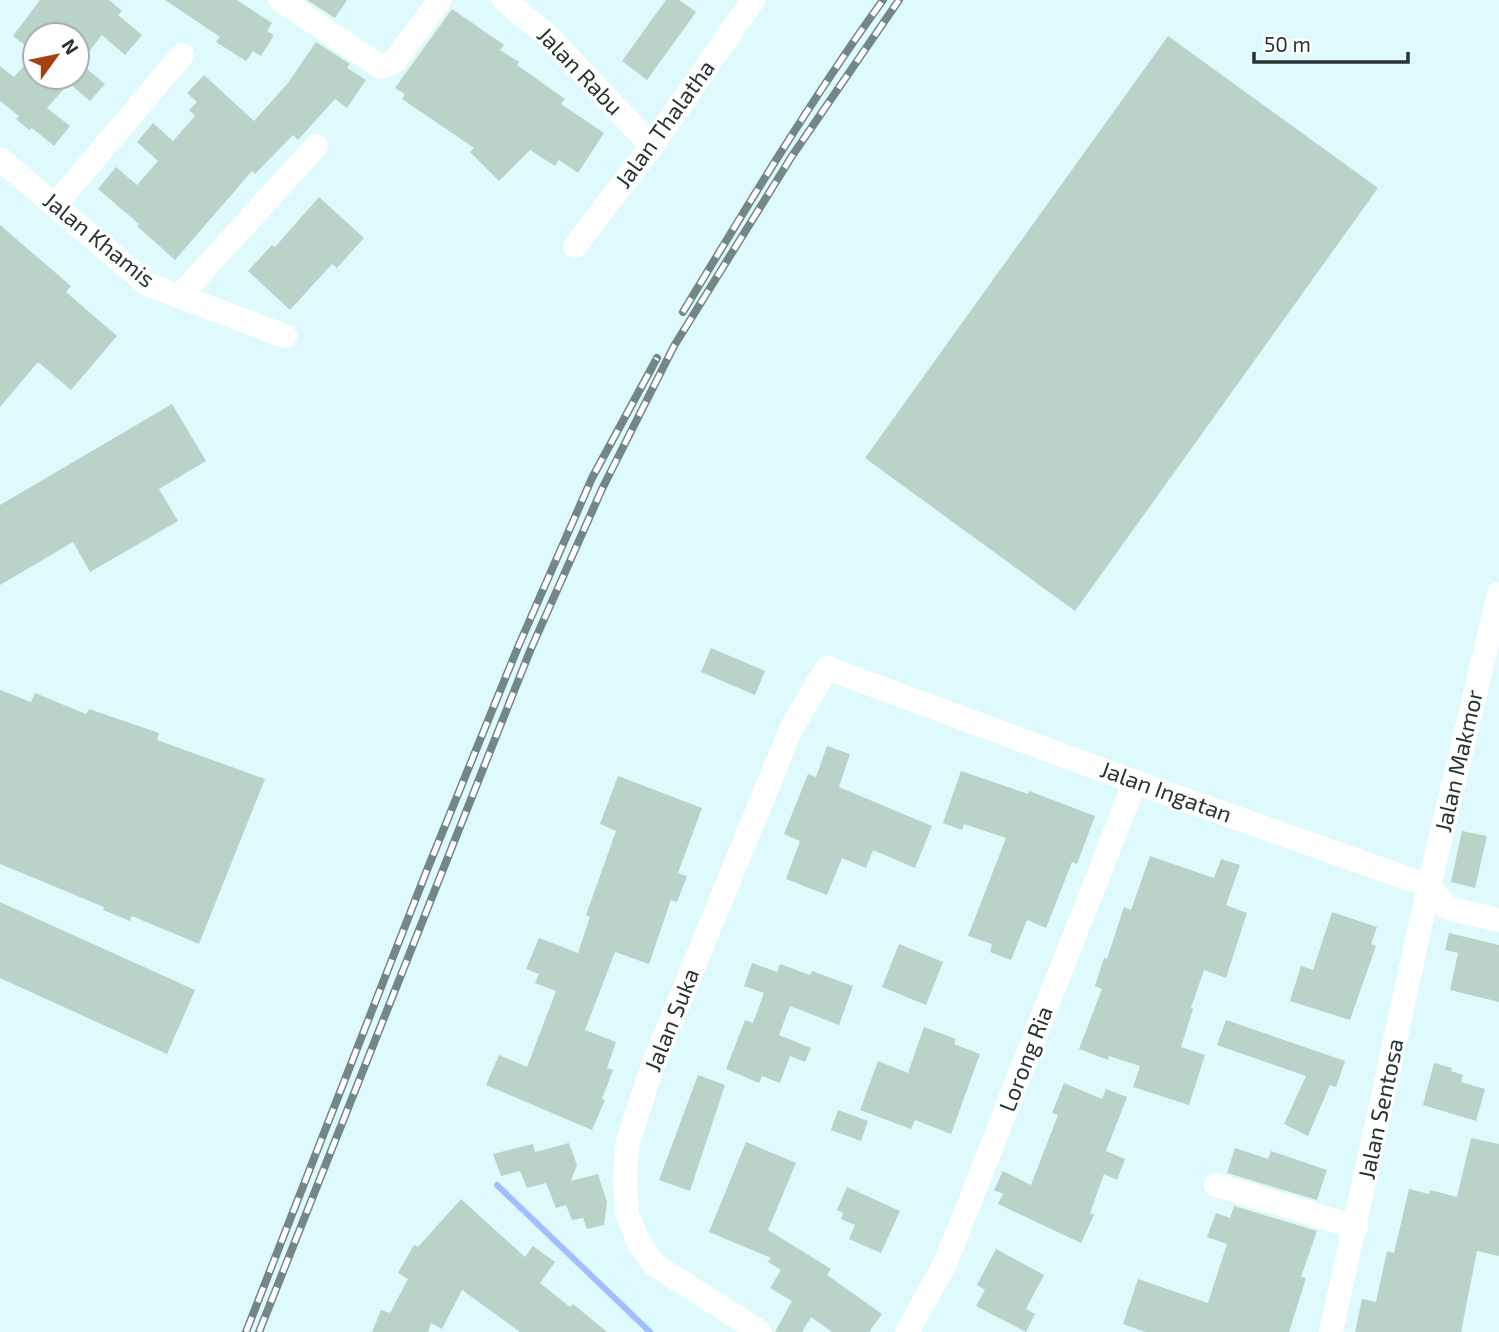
<svg xmlns="http://www.w3.org/2000/svg" width="1499" height="1332" font-family="'Exo 2',sans-serif">
  <style>
    .lines { fill: none; stroke-linecap: round; stroke-linejoin: round }
    .stream { stroke: #a1bffe; stroke-width: 6 }
    .building { fill: #bad3c9; fill-rule: evenodd }
    .street { stroke: #fff; stroke-width: 24 }
    .rail-casing { stroke: #748787; stroke-width: 8 }
    .rail { stroke: #fff; stroke-width: 5; stroke-dasharray: 16; stroke-linecap: butt }
    .labels { text-anchor: middle; stroke-width: 6; stroke-linejoin: round; paint-order: stroke }
    .street-label { font-size: 23px; fill: #293434; stroke: #fff }
  </style>
  <rect width="100%" height="100%" fill="#defafc"/>
  <g class="lines">
    <path class="stream" d="M497,1185L650,1332"/>
  </g>
  <g class="building">
    <path d="M40,0H109L122,11L118,15L142,35L125,55L102,35L80,63L105,84L90,101L69,83L47,108L70,126L54,146L32,128L29,130L16,119L19,116L0,101V66L14,77L35,53L13,36ZM35,35H77V77H35Z"/>
    <path d="M165,0H237L272,23L267,31L274,35L261,56L253,51L246,61L216,42L220,37Z"/>
    <path d="M307,0H347L335,18Z"/>
    <path d="M666,0H679L696,12L647,80L622,61Z"/>
    <path d="M452,9L504,45L500,50L519,62L517,65L565,99L561,104L604,133L578,173L559,160L555,166L530,150L499,181L470,152L474,148L402,99L405,94L395,88Z"/>
    <path d="M1168,36L1378,188L1075,611L865,458Z"/>
    <path d="M316,42L350,64L347,68L366,80L347,108L335,99L298,140L293,135L255,174L252,171L175,260L137,226L139,224L98,189L116,167L137,185L158,161L137,142L153,123L173,141L195,116L189,110L197,102L187,93L204,75L254,121L288,83Z"/>
    <path d="M319,197L364,238L337,268L332,264L290,310L248,271L272,245L275,247Z"/>
    <path d="M0,225L71,286L66,292L117,336L71,390L38,362L0,407Z"/>
    <path d="M172,404L206,461L159,489L178,521L90,572L73,542L0,585V505Z"/>
    <path d="M711,648L765,671L755,695L701,672Z"/>
    <path d="M0,690L31,702L35,693L86,714L89,709L159,733L157,740L265,779L199,944L132,916L130,921L103,910L104,907L0,864Z"/>
    <path d="M827,746L850,754L839,787L932,826L915,868L873,850L866,868L842,858L827,895L786,879L800,841L784,834L808,774L816,777Z"/>
    <path d="M961,771L1028,794L1029,791L1095,816L1077,864L1072,862L1046,928L1027,920L1011,960L990,952L992,944L968,936L1006,838L964,824L962,830L943,823Z"/>
    <path d="M618,776L702,808L678,873L687,876L677,902L671,900L649,964L615,952L585,1030L616,1042L607,1068L613,1070L602,1099L605,1100L592,1130L486,1085L499,1055L527,1067L556,991L535,983L539,974L526,969L539,938L578,953L590,917L586,915L616,831L600,824Z"/>
    <path d="M1462,831L1487,836L1475,888L1451,882Z"/>
    <path d="M1150,856L1214,878L1221,859L1240,865L1226,905L1247,913L1226,978L1204,970L1191,1008L1193,1009L1181,1047L1205,1055L1189,1105L1133,1087L1140,1066L1109,1056L1108,1060L1079,1049L1102,989L1095,986L1104,958L1107,959L1124,907L1131,910Z"/>
    <path d="M0,902L195,990L167,1054L0,978Z"/>
    <path d="M1332,912L1377,927L1371,944L1376,946L1350,1020L1290,1001L1301,966L1313,970Z"/>
    <path d="M1449,933L1499,945V1002L1450,990L1458,953L1445,950Z"/>
    <path d="M899,944L943,962L926,1005L882,987Z"/>
    <path d="M752,963L777,972L780,964L810,975L812,971L853,986L839,1025L790,1006L779,1035L811,1048L805,1062L790,1056L780,1083L762,1076L759,1083L726,1069L745,1020L753,1023L764,993L744,986Z"/>
    <path d="M1226,1020L1345,1061L1336,1087L1330,1085L1308,1136L1284,1124L1306,1076L1217,1045Z"/>
    <path d="M924,1027L956,1039L954,1044L980,1054L951,1134L915,1120L911,1129L860,1110L878,1061L908,1073Z"/>
    <path d="M1434,1063L1452,1068L1451,1071L1463,1075L1461,1082L1485,1089L1476,1121L1423,1105Z"/>
    <path d="M698,1075L725,1085L690,1191L659,1180Z"/>
    <path d="M1064,1083L1102,1099L1106,1089L1127,1097L1106,1151L1125,1159L1117,1180L1104,1174L1090,1213L1094,1215L1081,1243L998,1204L1003,1194L994,1190L1003,1171L1031,1185L1058,1115L1052,1113Z"/>
    <path d="M838,1110L868,1121L861,1141L831,1130Z"/>
    <path d="M1471,1138L1499,1144V1256L1477,1251L1461,1332H1355L1362,1299L1376,1302L1387,1251L1394,1253L1409,1189L1429,1194L1430,1190L1457,1197Z"/>
    <path d="M746,1142L796,1163L768,1230L831,1269L827,1275L882,1314L869,1332H832L811,1317L802,1332H775L792,1301L770,1288L781,1270L768,1262L771,1258L709,1232Z"/>
    <path d="M569,1143L577,1165L571,1181L598,1174L607,1202L604,1225L587,1229L583,1218L572,1220L566,1205L556,1208L546,1183L527,1188L520,1171L501,1176L493,1154L533,1144L535,1152Z"/>
    <path d="M1235,1148L1268,1159L1271,1151L1327,1170L1317,1200L1227,1173Z"/>
    <path d="M847,1187L900,1211L881,1253L849,1239L855,1225L841,1219L843,1213L837,1210Z"/>
    <path d="M461,1199L525,1257L533,1246L555,1262L540,1283L570,1307L573,1304L607,1332H520L462,1290L442,1329L431,1323L428,1332H372L381,1310L390,1313L408,1279L398,1273L414,1245L418,1247Z"/>
    <path d="M1234,1206L1317,1231L1301,1277L1306,1278L1289,1332H1145L1123,1324L1138,1279L1208,1303L1227,1244L1207,1237L1216,1213L1230,1218Z"/>
    <path d="M996,1249L1044,1275L1026,1309L1035,1314L1026,1332L976,1306L985,1290L977,1285Z"/>
  </g>
  <g class="lines">
    <g class="street">
      <path d="M280,0L381,67L394,62L440,0"/>
      <path d="M504,0L547,35L652,146"/>
      <path d="M0,159L147,284L285,336"/>
      <path d="M56,204L182,55"/>
      <path d="M575,246L652,146L753,0"/>
      <path d="M179,297L316,146"/>
      <path d="M1216,1185L1356,1227"/>
      <path d="M760,1332L655,1265L638,1241L627,1214L625,1180L627,1145L653,1065L792,727L827,668L1135,782L1429,886L1447,908L1499,920"/>
      <path d="M907,1332L946,1262L1135,782"/>
      <path d="M1331,1332L1429,886L1499,594"/>
    </g>
    <g class="rail-casing">
      <g id="rail">
        <path d="M683,312C747,206 811,100 883,0"/>
        <path d="M246,1332L427,870L518,647L592,478L657,358"/>
        <path d="M259,1332L530,651L602,489L674,346L792,156L899,0"/>
      </g>
    </g>
    <use href="#rail" class="rail"/>
  </g>
  <g class="labels">
    <g class="street-label">
      <text transform="translate(580 71) rotate(46)" y="8">Jalan Rabu</text>
      <text transform="translate(665 124) rotate(-54)" y="8">Jalan Thalatha</text>
      <text transform="translate(99 240) rotate(39)" y="8">Jalan Khamis</text>
      <text transform="translate(1459 761) rotate(-77)" y="8">Jalan Makmor</text>
      <text transform="translate(1166 792) rotate(20)" y="8">Jalan Ingatan</text>
      <text transform="translate(672 1020) rotate(-68)" y="8">Jalan Suka</text>
      <text transform="translate(1026 1059) rotate(-69)" y="8">Lorong Ria</text>
      <text transform="translate(1381 1109) rotate(-78)" y="8">Jalan Sentosa</text>
    </g>
  </g>
  <g transform="translate(56 56) rotate(57)"><circle r="33" fill="#ffffff" stroke="#a9aeae" stroke-width="2"/>
  <path d="M0-5L12 26L0 18L-12 26Z" fill="#a5410e"/>
  <text y="-10" font-size="19" font-weight="bold" text-anchor="middle" fill="#293434">N</text>
  </g>
  <path d="M1254 52v10h154v-10" fill="none" stroke="#293434" stroke-width="3.5"/>
  <text x="1264" y="52" font-size="21" fill="#293434" stroke="#ffffff" stroke-width="5" paint-order="stroke">50 m</text>
</svg>
